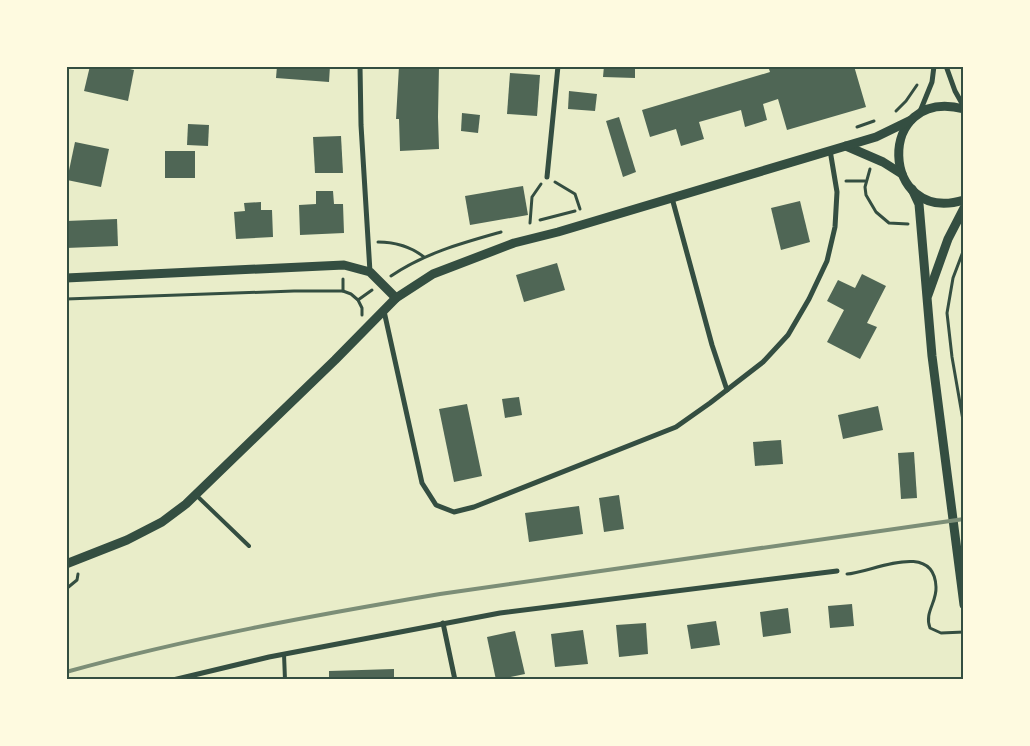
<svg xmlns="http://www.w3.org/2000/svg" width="1030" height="746" font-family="'Titillium Web',sans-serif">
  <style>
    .building { fill: #4f6655 }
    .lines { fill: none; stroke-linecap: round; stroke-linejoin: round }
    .path { stroke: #344e41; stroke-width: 3 }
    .service { stroke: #344e41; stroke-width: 4 }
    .minor { stroke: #344e41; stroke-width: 5 }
    .tertiary { stroke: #344e41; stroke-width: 9 }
    .rail { stroke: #7c8e77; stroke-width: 4 }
    .neatline { fill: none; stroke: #344e41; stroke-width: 2 }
  </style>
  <rect width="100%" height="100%" fill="#e9edc9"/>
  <g class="building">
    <path d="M90,66H117L134,70L128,101L84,91Z"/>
    <path d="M277,66H330L329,82L276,78Z"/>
    <path d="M399,66H439L438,117L439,149L400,151L399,119H396Z"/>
    <path d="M604,66H635V78L603,77Z"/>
    <path d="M768,66H854L866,107L787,130L778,99L763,104L767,120L745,127L741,110L699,122L704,139L681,146L676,129L650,137L642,110L770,72Z"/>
    <path d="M510,73L540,75L537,116L507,114Z"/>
    <path d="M569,91L597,94L595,111L568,109Z"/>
    <path d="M462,113L480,115L478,133L461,131Z"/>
    <path d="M619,117L636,172L623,177L606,121Z"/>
    <path d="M188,124L209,125L208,146L187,145Z"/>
    <path d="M341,136L343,173H315L313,137Z"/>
    <path d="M75,142L109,149L101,187L67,180Z"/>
    <rect x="165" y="151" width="30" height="27"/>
    <path d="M523,186L528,215L470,225L465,196Z"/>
    <path d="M316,191H333L334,204H343L344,233L300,235L299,205L316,204Z"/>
    <path d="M800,201L810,242L781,250L771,208Z"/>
    <path d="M261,202V210H272L273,237L236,239L234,212L245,211L244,203Z"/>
    <path d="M117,219L118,246L66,248V221Z"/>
    <path d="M557,263L565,290L524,302L516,275Z"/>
    <path d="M862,274L886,286L867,323L877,327L860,359L827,342L844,310L827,301L838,280L855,288Z"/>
    <path d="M519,397L522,415L505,418L502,399Z"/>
    <path d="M467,404L482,476L454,482L439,409Z"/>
    <path d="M878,406L883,430L843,439L838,415Z"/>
    <path d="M781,440L783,464L755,466L753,442Z"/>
    <path d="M914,452L917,498L901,499L898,453Z"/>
    <path d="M619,495L624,529L604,532L599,498Z"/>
    <path d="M579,506L583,534L529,542L525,513Z"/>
    <path d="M852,604L854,626L830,628L828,606Z"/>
    <path d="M788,608L791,633L763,637L760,612Z"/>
    <path d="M716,621L720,645L691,649L687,625Z"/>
    <path d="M646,623L648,654L619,657L616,625Z"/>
    <path d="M583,630L588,664L555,667L551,634Z"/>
    <path d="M515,631L525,674L496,680L487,637Z"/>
    <path d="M394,669V680H329V671Z"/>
  </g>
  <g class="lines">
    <g class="path">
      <path d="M896,111L906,101L917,85"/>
      <path d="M857,127L874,121"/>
      <path d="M870,169L865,187L866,195L876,212L889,223L908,224"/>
      <path d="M846,181H865"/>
      <path d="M555,182L575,194L580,209"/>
      <path d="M540,220L575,211"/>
      <path d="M530,223L532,197L541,184"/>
      <path d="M378,242C396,242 410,246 424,257"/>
      <path d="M964,249L953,278L947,313L952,357L964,426"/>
      <path d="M391,276C425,253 462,243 501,232"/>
      <path d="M343,291V279"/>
      <path d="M66,299L294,291H343L351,294L358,300L362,308V315"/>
      <path d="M358,300L372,290"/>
      <path d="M847,574C871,573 934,539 936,587C937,602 924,613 930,628L941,633L964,632"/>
      <path d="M66,589L77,580L78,574"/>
    </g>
    <g class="service">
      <path d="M196,495L249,546"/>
      <path d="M284,654L285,680"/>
    </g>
    <g class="minor">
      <path d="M360,66L361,125L370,272"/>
      <path d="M946,66L955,91L964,107"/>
      <path d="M919,114L932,82L934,66"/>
      <path d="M547,177L558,66"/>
      <path d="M672,198L712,345L727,390"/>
      <path d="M384,311L422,483L436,505L454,512L474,507L676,427L710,403L763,362L788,335L809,299L827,261L835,227L837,192L830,150"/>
      <path d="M443,623L455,680"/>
      <path d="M173,680L269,657L500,613L837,571"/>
    </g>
    <g class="tertiary">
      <path d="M964,109C874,86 880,226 964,200"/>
      <path d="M846,146L883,162L902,174"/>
      <path d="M912,189L919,204L932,356L964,605"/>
      <path d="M66,278L344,265L370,272L396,298"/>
      <path d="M928,295L948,239L964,208"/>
      <path d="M66,564L127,540L162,522L186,504L335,360L396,298L433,274L514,243L558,232L876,137L911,120"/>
    </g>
    <path class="rail" d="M66,672C189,638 315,615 440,594L964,519"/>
  </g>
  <rect width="1030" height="746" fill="none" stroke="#fefae0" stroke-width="135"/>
  <rect x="68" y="68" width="894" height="610" class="neatline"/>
</svg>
